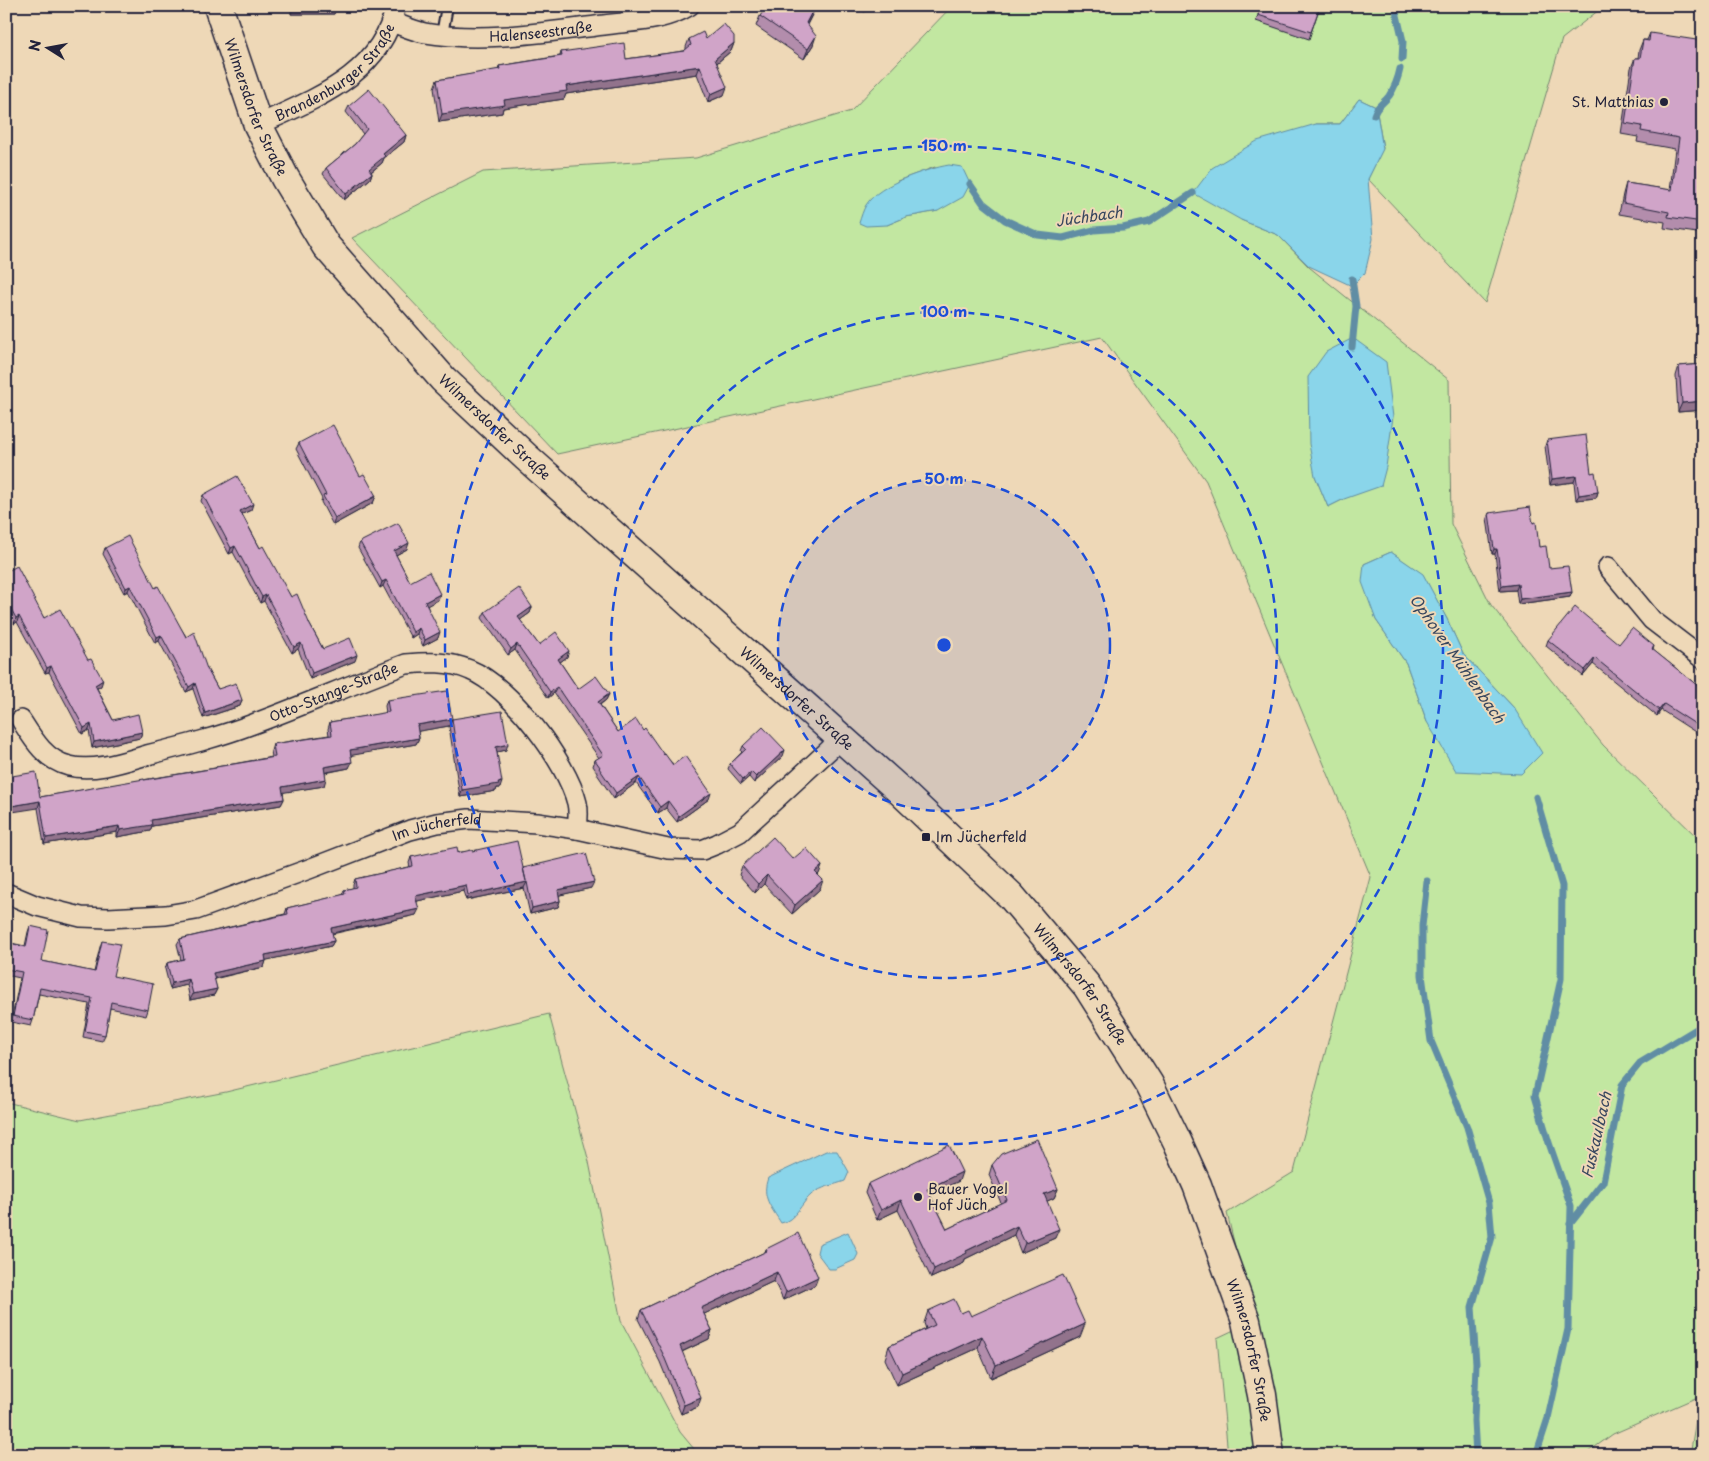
<svg xmlns="http://www.w3.org/2000/svg" width="1709" height="1461" font-family="'Playpen Sans',sans-serif">
  <style>
    .green { fill: #c2e7a1; stroke: #72846e; fill-rule: evenodd }
    .water { fill: #8ad5ea; stroke: #608da4 }
    .lines { fill: none; stroke-linecap: round; stroke-linejoin: round }
    .stream { stroke: #608da4; stroke-width: 7 }
    .lane-casing { stroke: #22223b; stroke-width: 14 }
    .street-casing { stroke: #22223b; stroke-width: 22 }
    .secondary-casing { stroke: #22223b; stroke-width: 31 }
    .lane { stroke: #eed8b7; stroke-width: 10 }
    .street { stroke: #eed8b7; stroke-width: 19 }
    .secondary { stroke: #eed8b7; stroke-width: 28 }
    .wall { fill: #b38dac; stroke: #22223b }
    .shaded-wall { fill: #92738c; stroke: #22223b }
    .building { fill: #d0a4c8; stroke: #22223b }
    .ring { fill: none; stroke: #1d4ed8; stroke-width: 2.5; stroke-dasharray: 9 6 }
    .poi-dot { fill: #22223b; stroke: #eed8b7; stroke-width: 2 }
    .labels { text-anchor: middle; stroke-width: 4; stroke-linejoin: round; paint-order: stroke }
    .street-label { font-size: 14px; fill: #22223b; stroke: #eed8b7 }
    .poi-label { font-size: 14px; fill: #22223b; stroke: #eed8b7; text-anchor: start }
    .water-label { font-size: 15px; font-style: italic; fill: #37465e; stroke: #eed8b7 }
    .centre { fill: #1d4ed8; stroke: #eed8b7; stroke-width: 2.5 }
    .ring-label { font-size: 15px; text-anchor: middle; font-weight: bold; fill: #1d4ed8; stroke: #eed8b7; stroke-width: 4; stroke-linejoin: round; paint-order: stroke }
  </style>
  <rect width="100%" height="100%" fill="#eed8b7"/>
  <filter id="ink" filterUnits="userSpaceOnUse"><feTurbulence type="fractalNoise" baseFrequency=".02" numOctaves="2"/><feDisplacementMap in="SourceGraphic" scale="10" xChannelSelector="R" yChannelSelector="G"/><feConvolveMatrix kernelMatrix="1 2 1 2 8 2 1 2 1" color-interpolation-filters="sRGB"/></filter>
  <g filter="url(#ink)">
    <g class="green">
      <path d="M952,6H1604L1562,39L1485,303L1368,179L1383,148L1376,107L1359,99L1340,124H1316L1241,220L1278,235L1309,267L1449,380L1451,524L1491,605L1603,745L1703,843V1455H1690L1700,1396L1613,1434L1584,1455H1228L1217,1338L1253,1321L1227,1213L1294,1172L1371,877L1206,481L1102,337L557,454L352,238L483,172L696,158L851,111ZM935,167L938,211L906,217L887,225L897,181ZM1315,476L1344,499L1328,507ZM1391,552L1423,575L1447,619L1463,654L1514,708L1427,722L1406,663L1376,620L1364,564Z"/>
      <path d="M549,1014L589,1162L621,1321L680,1432L699,1455H6V1102L80,1120L226,1092Z"/>
    </g>
    <g class="water">
      <path d="M1359,99L1376,107L1383,149L1368,179L1373,239L1365,273L1352,286L1309,266L1278,235L1241,220L1193,193L1212,168L1257,141L1316,124H1340Z"/>
      <path d="M949,165L962,167L970,184L963,197L938,211L906,217L887,225L866,226L859,223C861,217 863,210 866,205C879,184 926,169 949,165Z"/>
      <path d="M1353,338L1386,362L1393,417L1386,467L1381,486L1344,499L1328,507L1315,476L1309,444L1308,377L1326,352Z"/>
      <path d="M1391,552L1423,574L1447,619L1463,654L1514,708L1542,753L1521,774L1456,771L1427,722L1406,663L1376,620L1362,582L1364,564Z"/>
      <path d="M826,1151H837L849,1172L845,1181C834,1185 821,1187 812,1194C801,1203 795,1221 781,1223C771,1207 761,1197 768,1178Z"/>
      <path d="M848,1232L858,1254L855,1260L835,1269H829L817,1253L819,1244Z"/>
    </g>
    <g class="lines">
      <g class="stream">
        <path d="M1396,6V11L1403,41L1402,59"/>
        <path d="M1374,115C1377,105 1383,104 1389,96C1395,87 1398,79 1400,69"/>
        <path d="M970,184L983,203L1005,220L1038,235L1063,238L1094,230L1123,228L1149,222L1193,193"/>
        <path d="M1352,279L1356,306L1352,347"/>
        <path d="M1427,881L1422,926V975L1431,1041L1467,1127L1489,1203L1492,1237L1472,1307L1476,1363L1474,1421L1476,1455"/>
        <path d="M1570,1224L1603,1182L1622,1085L1640,1063L1703,1025"/>
        <path d="M1536,1455L1548,1418L1568,1329L1571,1206L1549,1143L1535,1096L1561,979L1562,886L1536,797"/>
      </g>
      <g class="lane-casing">
        <path id="lane" d="M442,35L447,6"/>
      </g>
      <g class="street-casing">
        <g id="street">
          <path id="s1" d="M392,22C403,26 414,31 425,33C484,43 545,32 604,25C633,21 663,22 689,6"/>
          <path id="s2" d="M258,125C316,98 380,76 396,6"/>
          <path d="M1608,567L1652,620L1703,659"/>
          <path id="s3" d="M21,720C33,739 45,760 69,766C94,772 123,762 147,755C183,746 219,737 253,724C304,705 355,683 406,664C427,662 449,661 470,670C510,686 567,762 577,803C579,811 578,821 577,829"/>
          <path id="s4" d="M6,893L37,906L81,917L108,918L166,915L196,910L309,869L410,830L437,823L469,819L537,823L577,829L668,849L702,850L717,844L740,832L842,738"/>
        </g>
      </g>
      <g class="secondary-casing">
        <g id="secondary">
          <path id="s5" d="M218,6L258,125L285,178L326,246L443,379L526,457L896,787L1011,896L1087,986L1149,1084L1178,1143L1197,1185L1246,1321L1262,1395L1270,1455"/>
        </g>
      </g>
      <use href="#lane" class="lane"/>
      <use href="#street" class="street"/>
      <use href="#secondary" class="secondary"/>
    </g>
    <g class="wall">
      <path d="M291,6H337L334,14H291Z"/>
      <path d="M859,6H872L864,12Z"/>
      <path d="M1261,6H1320L1309,39L1256,21Z"/>
      <path d="M813,13L807,25L813,45L804,59L756,26L760,16Z"/>
      <path d="M1650,33L1700,186L1703,187V234L1664,228L1665,222L1619,214L1623,194L1626,183L1670,190L1675,149L1637,142L1638,137L1621,134L1631,68L1635,58H1638L1639,50L1643,40H1647Z"/>
      <path d="M689,39H706L734,43L731,51L717,63L724,95L708,102L697,74L566,94L564,99L503,108L502,113L439,122L434,88L437,80L498,70L499,66L560,56L561,52L626,59L684,51L686,49V47Z"/>
      <path d="M349,106L406,135L404,142L384,158L382,163L371,172L372,173L370,179L344,200L323,174L326,168L355,144L363,134L346,112Z"/>
      <path d="M1703,364V410L1678,412L1676,376L1679,366Z"/>
      <path d="M1547,440L1591,473L1598,492L1596,498L1576,500L1574,482L1550,485L1545,446Z"/>
      <path d="M299,443L360,476L376,496L373,503L333,525L321,502L322,499L296,449Z"/>
      <path d="M203,495L251,510L242,514L260,548L291,597L310,625L323,649L355,661L310,679L298,649L292,653L264,601L260,603L233,552L229,554L201,501Z"/>
      <path d="M1489,513L1533,523L1539,547L1549,568L1572,592L1570,597L1518,604L1516,590L1500,591L1495,554H1492L1487,518Z"/>
      <path d="M360,542L407,549L396,555L410,582L438,600L427,605L438,638L423,646L417,634L411,638L383,586L380,588L358,548Z"/>
      <path d="M105,548L155,588L207,669L218,689L242,700L240,706L203,718L193,689L186,692L159,641L155,643L128,591L124,593L103,554Z"/>
      <path d="M6,572L101,686L97,688L113,720L142,732L140,738L92,748L89,730L82,734L49,672L45,673L17,622L14,624L6,610Z"/>
      <path d="M532,607L530,613L520,620L539,645L567,657L560,662L578,689L609,694L606,700L600,705L618,732L643,730L664,755L709,799L677,822L666,808L658,813L636,783L614,799L597,774V772L593,766L595,760L599,758L554,693L548,698L515,650L508,655L482,618L485,612Z"/>
      <path d="M1548,640L1654,646L1653,650L1703,690V737L1661,710L1657,716L1593,664L1583,676L1546,646Z"/>
      <path d="M387,700L452,719L506,750L497,752L500,788H497L496,791L460,797L449,726L418,731L419,738L416,744L351,755L349,768L325,773L324,786L283,792L284,799L281,805L152,826L150,831L117,837V832L44,844L38,808L40,797L215,768L216,767L272,757L271,751L273,744L329,735L328,729L330,722L386,713L385,706Z"/>
      <path d="M743,746L783,756L754,783L749,777L741,784L728,769L730,764L742,752L741,751Z"/>
      <path d="M472,851L523,868L591,888L559,895L560,901L558,907L530,914L524,888L466,900L463,891L417,901L416,915L332,934L334,941L331,946L266,960L264,967L214,979L217,989L214,995L190,1000L187,985L170,989L165,969L167,963L181,960L177,944L180,939L285,914L287,908L342,895L344,890L353,888V885L355,879L410,867L409,863L411,857Z"/>
      <path d="M793,859L822,866L818,875L820,889L792,914L764,884L755,893L739,875L742,866Z"/>
      <path d="M30,926L42,961L94,972L100,947L102,941L113,976L148,1010L146,1016L110,1008L105,1035L102,1041L83,1037L89,1004L39,994L33,1020L31,1026L11,1022L20,978L6,975V942L25,946L28,932Z"/>
      <path d="M992,1165L1058,1189L1054,1198L1047,1201L1055,1238L1021,1253L1014,1235L965,1259L964,1263L931,1278L898,1210L877,1220L865,1193L868,1184L959,1181L930,1195L947,1229L1001,1203L989,1175Z"/>
      <path d="M766,1249L815,1285L783,1300L774,1281L704,1314L712,1330L709,1339L682,1352L698,1407L681,1414L660,1362L638,1319L641,1310L765,1252Z"/>
      <path d="M928,1311L961,1313L971,1316L1080,1337L991,1378L978,1348L897,1385L885,1359L889,1346L926,1329L924,1323Z"/>
    </g>
    <g class="shaded-wall">
      <path d="M294,6H337L334,14H291Z"/>
      <path d="M815,6L813,13L802,33L806,23Z"/>
      <path d="M866,6H872L864,12Z"/>
      <path d="M816,36L813,45L804,59L808,49Z"/>
      <path d="M734,43L731,51L712,67L715,59Z"/>
      <path d="M700,66L697,74L566,94L564,99L503,108L502,113L439,122L442,114L566,86Z"/>
      <path d="M727,87L724,95L708,102L711,94Z"/>
      <path d="M406,135L404,142L384,158L382,163L367,175L369,169L383,154Z"/>
      <path d="M372,173L370,179L344,200L346,194Z"/>
      <path d="M1703,401V410L1678,412L1682,403Z"/>
      <path d="M1576,476L1574,482L1550,485L1552,479Z"/>
      <path d="M1598,492L1596,498L1576,500L1579,495Z"/>
      <path d="M376,496L373,503L333,525L335,518Z"/>
      <path d="M253,504L251,510L238,516L240,511Z"/>
      <path d="M409,543L407,549L392,557L394,551Z"/>
      <path d="M235,546L233,552L229,554L231,548Z"/>
      <path d="M1494,549H1497L1495,554H1492Z"/>
      <path d="M386,580L383,586L380,588L382,582Z"/>
      <path d="M1518,584L1516,590L1500,591L1502,586Z"/>
      <path d="M130,586L128,591L124,593L126,588Z"/>
      <path d="M1572,592L1570,597L1518,604L1520,599Z"/>
      <path d="M440,594L438,600L423,608L425,602Z"/>
      <path d="M266,595L264,601L260,603L262,597Z"/>
      <path d="M532,607L530,613L516,623L518,617Z"/>
      <path d="M19,616L17,622L14,624L16,618Z"/>
      <path d="M419,628L417,634L411,638L413,632Z"/>
      <path d="M440,632L438,638L423,646L425,640Z"/>
      <path d="M161,635L159,641L155,643L157,637Z"/>
      <path d="M301,643L298,649L292,653L294,647Z"/>
      <path d="M517,644L515,650L508,655L511,649Z"/>
      <path d="M569,651L567,657L556,665L558,659Z"/>
      <path d="M357,655L355,661L310,679L312,673Z"/>
      <path d="M1595,658L1593,664L1583,676L1585,670Z"/>
      <path d="M51,666L49,672L45,673L47,668Z"/>
      <path d="M103,680L101,686L93,690L95,685Z"/>
      <path d="M195,683L193,689L186,692L189,687Z"/>
      <path d="M557,687L554,693L548,698L550,692Z"/>
      <path d="M609,694L606,700L595,708L598,702Z"/>
      <path d="M242,700L240,706L203,718L205,713Z"/>
      <path d="M1664,704L1661,710L1657,716L1659,710Z"/>
      <path d="M452,719L449,726L414,732L417,725Z"/>
      <path d="M91,724L89,730L82,734L84,728Z"/>
      <path d="M142,732L140,738L92,748L94,742Z"/>
      <path d="M419,738L416,744L348,756L350,750Z"/>
      <path d="M508,744L506,750L494,753L496,747Z"/>
      <path d="M785,750L783,756L754,783L756,777Z"/>
      <path d="M352,762L349,768L322,773L324,767Z"/>
      <path d="M751,772L749,777L741,784L743,779Z"/>
      <path d="M639,777L636,783L614,799L616,793Z"/>
      <path d="M326,779L324,786L280,793L282,787Z"/>
      <path d="M502,782L500,788H497L496,791L460,797L462,790Z"/>
      <path d="M711,793L709,799L677,822L679,816Z"/>
      <path d="M284,799L281,805L152,826L150,831L117,837L120,830L151,820Z"/>
      <path d="M40,801L38,808L6,813V807Z"/>
      <path d="M668,801L666,808L658,813L660,807Z"/>
      <path d="M119,826L117,832L44,844L46,838Z"/>
      <path d="M822,866L819,874L812,880L815,872Z"/>
      <path d="M767,875L764,884L755,893L758,884Z"/>
      <path d="M823,880L820,889L792,914L795,905Z"/>
      <path d="M527,882L524,888L466,900L468,895Z"/>
      <path d="M594,882L591,888L556,896L558,890Z"/>
      <path d="M466,885L463,891L413,902L415,896Z"/>
      <path d="M560,901L558,907L530,914L532,908Z"/>
      <path d="M419,909L416,915L328,934L331,928Z"/>
      <path d="M334,941L331,946L263,961L265,955Z"/>
      <path d="M266,961L264,967L211,979L213,973Z"/>
      <path d="M189,979L187,985L170,989L172,983Z"/>
      <path d="M217,989L214,995L190,1000L193,994Z"/>
      <path d="M962,1172L959,1181L923,1198L927,1189Z"/>
      <path d="M1058,1189L1054,1198L1041,1204L1044,1194Z"/>
      <path d="M901,1200L898,1210L877,1220L881,1210Z"/>
      <path d="M1017,1226L1014,1235L965,1259L964,1263L931,1278L934,1269L966,1251Z"/>
      <path d="M1059,1229L1055,1238L1021,1253L1025,1243Z"/>
      <path d="M777,1272L774,1281L698,1317L701,1308Z"/>
      <path d="M818,1277L815,1285L783,1300L786,1292Z"/>
      <path d="M1085,1324L1080,1337L991,1378L996,1365Z"/>
      <path d="M712,1330L709,1339L677,1354L680,1346Z"/>
      <path d="M982,1336L978,1348L897,1385L902,1373Z"/>
      <path d="M701,1398L698,1407L681,1414L684,1405Z"/>
    </g>
    <g class="building">
      <path d="M767,6H815L806,23L816,36L808,49L760,16Z"/>
      <path d="M1261,6H1320L1311,32L1258,15Z"/>
      <path d="M724,24L734,36V43L715,59L727,87L711,94L700,66L566,86L567,91L504,100L505,105L442,114L437,80L500,69L499,66L562,56L561,52L624,43L626,59L684,51L691,45L689,39L703,32L706,39Z"/>
      <path d="M1650,33L1703,41V167L1700,186L1703,187V222L1668,217L1669,212L1623,203L1626,183L1672,190L1679,138L1641,131L1642,126L1625,123L1635,58H1640L1643,40L1649,41Z"/>
      <path d="M369,89L406,135L383,154L385,156L369,169L372,173L346,194L326,168L355,144L367,129L349,106Z"/>
      <path d="M1703,364V401L1682,403L1679,366Z"/>
      <path d="M333,425L360,476L364,474L376,496L335,518L323,496L326,495L299,443Z"/>
      <path d="M1586,435L1591,473L1595,472L1598,492L1579,495L1576,476L1552,479L1547,440Z"/>
      <path d="M237,476L253,504L240,511L260,548L263,546L291,597L297,594L310,625L323,649L350,638L357,655L312,673L301,643L294,647L266,595L262,597L235,546L231,548L203,495Z"/>
      <path d="M1530,507L1533,523L1536,522L1539,547L1546,546L1549,568L1568,566L1572,592L1520,599L1518,584L1502,586L1497,549H1494L1489,513Z"/>
      <path d="M398,523L409,543L394,551L410,582L429,572L440,594L425,602L440,632L425,640L419,628L413,632L386,580L382,582L360,542Z"/>
      <path d="M128,536L155,588L158,586L186,637L194,632L207,669L218,689L236,683L242,700L205,713L195,683L189,687L161,635L157,637L130,586L126,588L105,548Z"/>
      <path d="M17,566L44,618L60,609L88,660L91,659L103,680L95,685L113,720L138,714L142,732L94,742L91,724L84,728L51,666L47,668L19,616L16,618L6,600V572Z"/>
      <path d="M519,588L532,607L518,617L539,645L556,632L569,651L558,659L578,689L596,676L609,694L598,702L618,732L636,719L643,730L645,728L664,755L665,754L673,765L685,756L711,793L679,816L668,801L660,807L639,777L616,793L599,768L600,767L595,760L603,755L557,687L550,692L517,644L511,649L485,612Z"/>
      <path d="M1575,607L1619,644L1632,628L1654,646L1652,649L1703,690V729L1664,704L1659,710L1595,658L1585,670L1548,640Z"/>
      <path d="M447,691L452,719L502,711L508,744L496,747L502,782H498L499,784L462,790L452,719L417,725L419,738L350,750L352,762L324,767L326,779L282,787L284,799L151,820L152,825L120,830L119,826L46,838L40,801L6,807V777L36,772L40,797L144,779V780L216,768V767L275,757L273,744L332,735L330,722L389,712L387,700Z"/>
      <path d="M763,727L785,750L756,777L751,772L743,779L730,764L746,749L743,746Z"/>
      <path d="M773,837L793,859L806,848L822,866L815,872L823,880L795,905L767,875L758,884L742,866Z"/>
      <path d="M517,841L526,881L523,868L586,853L594,882L558,890L560,901L532,908L527,882L468,895L466,885L415,896L419,909L331,928L334,941L265,955L266,961L213,973L217,989L193,994L189,979L172,983L167,963L184,959L180,939L288,914L287,908L345,894L344,890L356,887L355,879L413,866L411,857L457,847L458,853L471,850L472,851Z"/>
      <path d="M30,926L48,930L42,961L95,972L102,941L120,944L113,976L153,984L148,1010L111,1002L105,1035L85,1031L92,998L40,988L33,1020L13,1016L22,972L6,969V942L26,947Z"/>
      <path d="M1037,1139L1058,1189L1044,1194L1059,1229L1025,1243L1017,1226L966,1251L967,1253L934,1269L901,1200L881,1210L868,1184L949,1145L962,1172L927,1189L947,1229L1007,1200L992,1165L1001,1154Z"/>
      <path d="M798,1233L818,1277L786,1292L777,1272L701,1308L712,1330L680,1346L701,1398L684,1405L663,1354L641,1310L767,1251L766,1249Z"/>
      <path d="M1063,1275L1085,1324L996,1365L982,1336L902,1373L889,1346L935,1325L928,1311L954,1299L961,1313L968,1310L971,1316Z"/>
    </g>
  </g>
  <circle cx="944" cy="645" r="166" fill="#1d4ed8" fill-opacity=".12"/>
  <g class="ring">
    <circle cx="944" cy="645" r="166"/>
    <circle cx="944" cy="645" r="333"/>
    <circle cx="944" cy="645" r="499"/>
  </g>
  <g class="poi-dot">
    <circle cx="1664" cy="102" r="5"/>
    <rect x="921" y="832" width="10" height="10" rx="2.5"/>
    <circle cx="918" cy="1197" r="5"/>
  </g>
  <g class="labels">
    <g class="street-label">
      <text dy="5" stroke="none"><textPath href="#s1" startOffset="151">Halenseestraße</textPath></text>
      <text dy="5" stroke="none"><textPath href="#s2" startOffset="95">Brandenburger Straße</textPath></text>
      <text dy="5" stroke="none"><textPath href="#s5" startOffset="108">Wilmersdorfer Straße</textPath></text>
      <text dy="5" stroke="none"><textPath href="#s5" startOffset="512">Wilmersdorfer Straße</textPath></text>
      <text dy="5" stroke="none"><textPath href="#s3" startOffset="345">Otto-Stange-Straße</textPath></text>
      <text dy="5" stroke="none"><textPath href="#s5" startOffset="918">Wilmersdorfer Straße</textPath></text>
      <text dy="5" stroke="none"><textPath href="#s4" startOffset="450">Im Jücherfeld</textPath></text>
      <text dy="5" stroke="none"><textPath href="#s5" startOffset="1322">Wilmersdorfer Straße</textPath></text>
      <text dy="5" stroke="none"><textPath href="#s5" startOffset="1729">Wilmersdorfer Straße</textPath></text>
    </g>
    <g class="poi-label">
      <text x="1654" y="107" text-anchor="end">St. Matthias</text>
      <text x="936" y="842">Im Jücherfeld</text>
      <text x="928" y="1194">Bauer Vogel<tspan x="928" dy="16">Hof Jüch</tspan></text>
    </g>
    <g class="water-label">
      <text transform="translate(1089 217) rotate(-8)" y="5">Jüchbach</text>
      <text transform="translate(1457 659) rotate(55)" y="5">Ophover Mühlenbach</text>
      <text transform="translate(1597 1135) rotate(-77)" y="5">Fuskaulbach</text>
    </g>
  </g>
  <circle cx="944" cy="645" r="8" class="centre"/>
  <g class="ring-label">
    <text x="944" y="151">150 m</text>
    <text x="944" y="317">100 m</text>
    <text x="944" y="484">50 m</text>
  </g>
  <rect width="1709" height="1461" fill="none" stroke="#eed8b7" stroke-width="25"/>
  <rect x="12" y="12" width="1684" height="1436" fill="none" stroke="#22223b" stroke-width="2" filter="url(#ink)"/>
  <g transform="translate(48 48) rotate(281)" stroke="#eed8b7" stroke-width="4" paint-order="stroke">
  <path d="M0-4L9 19L0 12L-9 19Z" fill="#22223b"/>
  <text y="-8" font-size="14" font-weight="bold" text-anchor="middle" fill="#22223b">N</text>
  </g>
</svg>
